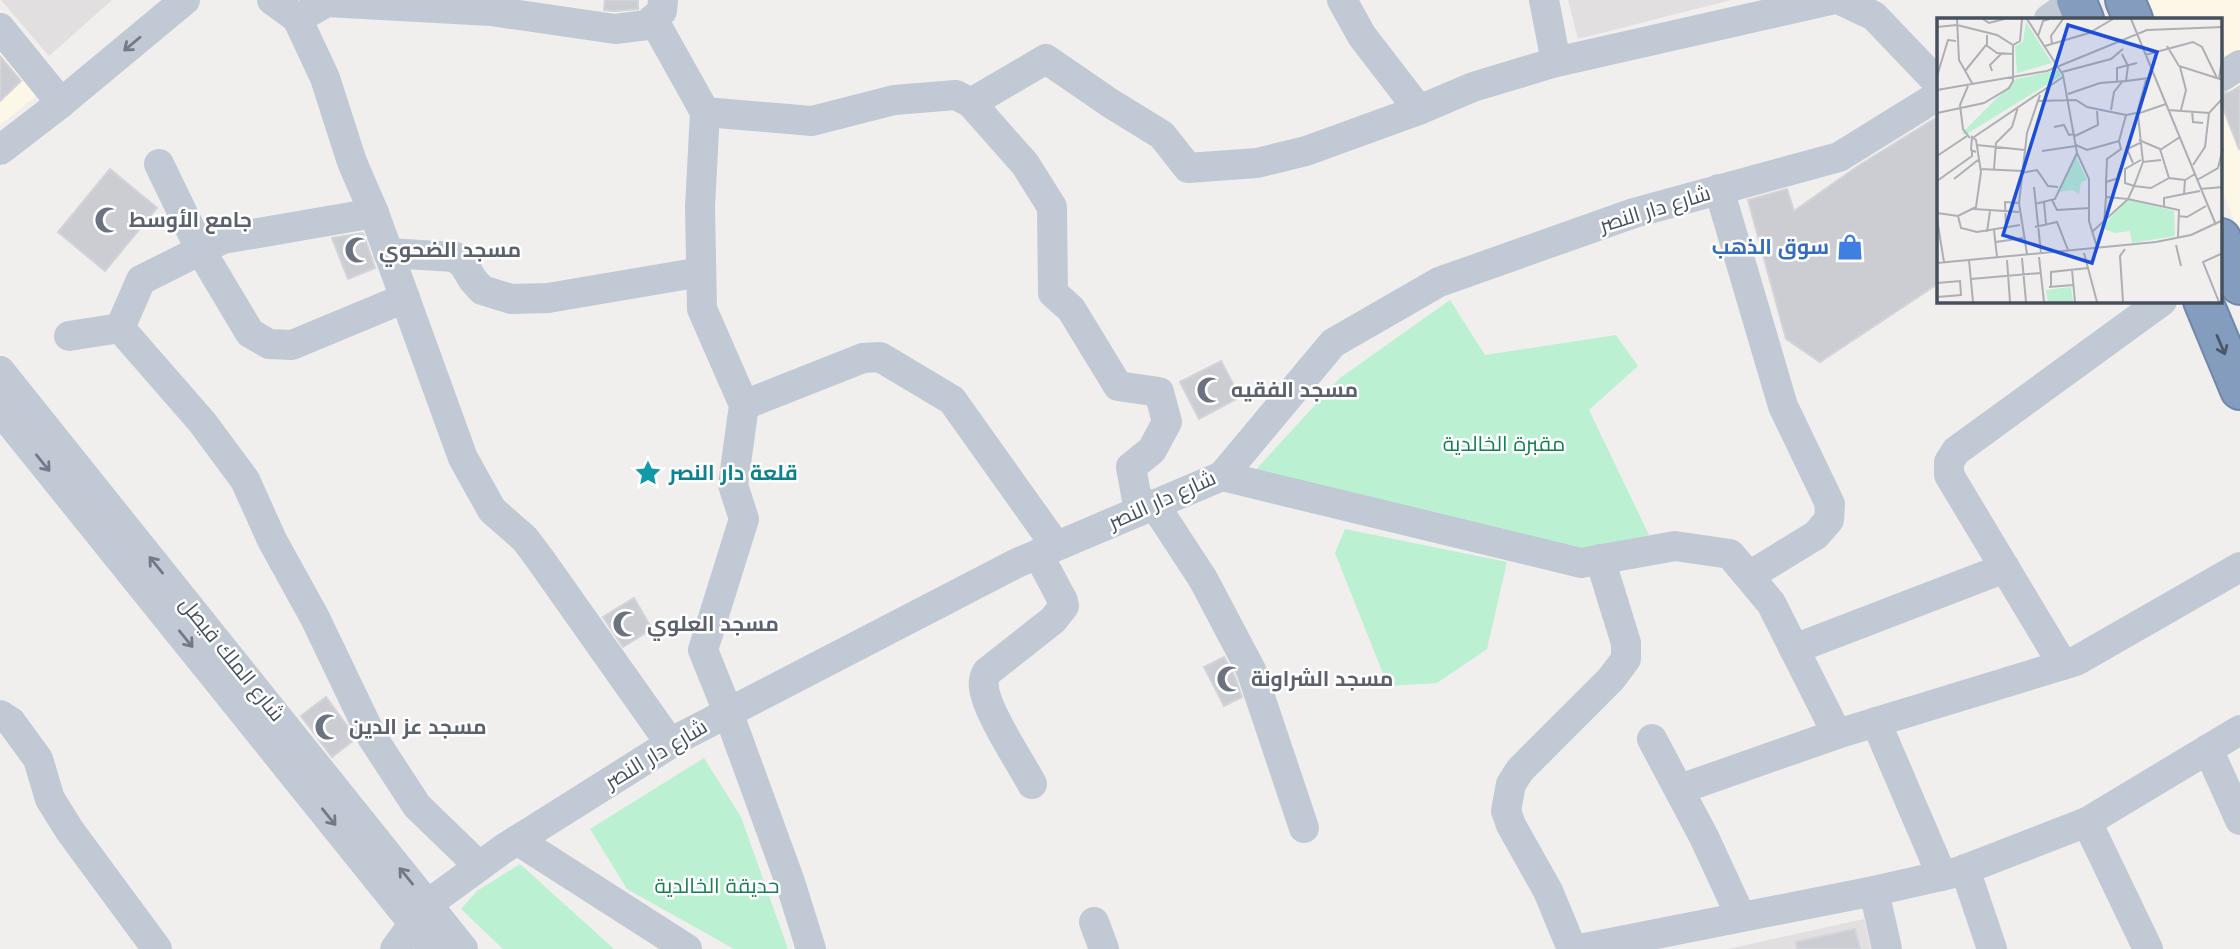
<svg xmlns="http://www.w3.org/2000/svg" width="2240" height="949" font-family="Arial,Cairo,sans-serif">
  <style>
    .commercial { fill: #fcf7e6 }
    .education { fill: #e2dfe0 }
    .green { fill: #bbf0d3 }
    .building { fill: #cbcdd3; stroke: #d2d4da; stroke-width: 2 }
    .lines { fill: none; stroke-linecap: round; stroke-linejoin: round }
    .highway-casing { stroke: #6f88aa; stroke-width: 42 }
    .minor { stroke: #c1c9d4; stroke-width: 30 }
    .highway { stroke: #849dbf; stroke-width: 38 }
    .oneway { stroke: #717a86 }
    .oneway2 { stroke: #4c5866 }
    .labels { text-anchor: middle; stroke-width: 5; stroke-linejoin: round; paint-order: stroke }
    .street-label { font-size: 21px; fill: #46505c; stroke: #fff }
    .worship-label { font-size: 21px; font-weight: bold; fill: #5b616d; stroke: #fff; text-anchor: start }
    .shop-label { font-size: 21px; font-weight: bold; fill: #366cbe; stroke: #fff; text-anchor: end }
    .park-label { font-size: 21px; fill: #148051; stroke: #fff }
    .culture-label { font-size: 21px; font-weight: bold; fill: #0d838f; stroke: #fff; text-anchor: start }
    .inset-road { fill: none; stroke: #adafb4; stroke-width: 2 }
    .view { fill: #1d4ed8; fill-opacity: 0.15; stroke: #1d4ed8; stroke-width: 3.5 }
    .inset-edge { fill: none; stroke: #46505c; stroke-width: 3.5 }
  </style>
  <rect width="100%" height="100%" fill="#f1eeee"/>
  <g class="commercial">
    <path d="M2143,0H2240V235L2221,188V19H2151Z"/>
    <path d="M0,11L57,79L0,125Z"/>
  </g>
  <g class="education">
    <path d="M1,0H112L49,56Z"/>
    <path d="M1568,0H1731L1578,39Z"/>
    <path d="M1864,919L1871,949H1728Z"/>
  </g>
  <g class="green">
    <path d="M1450,300L1485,355L1616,335L1638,366L1589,410L1649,535L1578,554L1251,475L1340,378Z"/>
    <path d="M1345,529L1507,562L1487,649L1437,683L1388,686L1335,553Z"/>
    <path d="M704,758L741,817L788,949H734L627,889L590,829Z"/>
    <path d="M520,864L614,949H503L461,909L477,891Z"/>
  </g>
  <g class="building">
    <path d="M605,0H638V9L615,11L604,10Z"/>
    <path d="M0,56L21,81L0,101Z"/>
    <path d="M2240,86V149H2239L2221,103V94L2230,92Z"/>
    <path d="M1939,116V283L1820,362L1786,339L1748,200L1787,189L1794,211L1858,166Z"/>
    <path d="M110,169L157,208L105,271L58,232Z"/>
    <path d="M363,233L375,268L348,279L332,238Z"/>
    <path d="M1221,361L1240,397L1199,419L1180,382Z"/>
    <path d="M634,598L652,629L623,647L603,617Z"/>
    <path d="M1224,657L1235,677L1242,697L1224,706L1204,667Z"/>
    <path d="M326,697L348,727L354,740L332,757L301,716Z"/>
    <path d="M1855,929L1860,949H1797L1796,942Z"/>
  </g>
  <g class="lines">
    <g class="highway-casing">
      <g id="highway">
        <path d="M2076,0L2084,19"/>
        <path d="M2125,0L2133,19"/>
        <path d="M2221,238L2240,285"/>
        <path d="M2203,301L2240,390"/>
      </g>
    </g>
    <g class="minor">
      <path d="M1342,0L1362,36L1419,110L1473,87L1556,62L1544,0"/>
      <path d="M1840,0L1874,16L1939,84"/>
      <path d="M297,19L327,2L491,11L615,29L647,25L662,11L663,0"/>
      <path d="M653,19L705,112L812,121L894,100L956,95L971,103"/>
      <path d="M2049,19L2076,0"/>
      <path d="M0,28L61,103"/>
      <path d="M1556,62L1830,0"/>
      <path d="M2221,77L2240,65"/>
      <path d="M705,112L700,207L702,309L744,405L733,485L744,519L703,650L728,712L790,882L811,949"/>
      <path d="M0,150L61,103L185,0"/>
      <path d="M159,164L201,251L250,333L269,344L292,345L405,298"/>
      <path d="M1719,189L1783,406L1830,504L1829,520L1816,535L1749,576"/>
      <path d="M374,213L463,458L492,510L525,539L540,559L670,743"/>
      <path d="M388,253L455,257L464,265L473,280L482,290L511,299L548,298L701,272"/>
      <path d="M120,328L141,280L223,239L374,213L352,162L325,78L297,18L272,0"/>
      <path d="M69,336L120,328L202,422L245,480L272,540L315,618L372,737L417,806L479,866"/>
      <path d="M0,371L463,949"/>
      <path d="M744,405L863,358L880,357L952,400L1056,546"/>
      <path d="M0,410L434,949"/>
      <path d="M1222,476L1581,563L1675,546L1730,554L1771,603L1837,734"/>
      <path d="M1154,504L1203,579L1251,670L1304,828"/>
      <path d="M1139,511L1131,467L1152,450L1167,422L1159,392L1118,386L1071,309L1053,293L1052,207L1025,164L971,103L1046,59L1110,103L1162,135L1188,168L1257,163L1306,151L1419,110"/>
      <path d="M1794,649L2005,568"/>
      <path d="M2063,665L1949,475V462L1956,451L2162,301"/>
      <path d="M0,715L11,722L38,759L50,799L70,831L157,949"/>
      <path d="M1876,722L1942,876"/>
      <path d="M1652,739L1704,837L1741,917"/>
      <path d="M2208,749L2240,820"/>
      <path d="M1032,784C1019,760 987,712 984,688C983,681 984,677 987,672L1053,620L1064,606L1063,601L1038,554"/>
      <path d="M1680,789L1837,734L2076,661L2240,567"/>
      <path d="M2087,822L2148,949"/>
      <path d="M517,840L687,949"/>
      <path d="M1965,869L1992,949"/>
      <path d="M1874,891L1887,949"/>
      <path d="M1094,922L1104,949"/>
      <path d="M395,949L428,904L503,849L681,737L1017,563L1222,476L1333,343L1439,282L1634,213L1839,157L1939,95"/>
      <path d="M1572,949L1548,891L1511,825L1506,811L1511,784L1520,770L1611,679L1626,659V643L1600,559"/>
      <path d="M1580,949L1874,891L1958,872L2087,822L2240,730"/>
    </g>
    <use href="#highway" class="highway"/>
  </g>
  <defs><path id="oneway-shaft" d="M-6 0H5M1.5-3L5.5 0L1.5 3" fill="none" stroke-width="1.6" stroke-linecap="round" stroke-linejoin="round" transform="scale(1.75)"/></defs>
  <g class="oneway">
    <use href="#oneway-shaft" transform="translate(132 44) rotate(140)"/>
    <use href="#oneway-shaft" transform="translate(43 463) rotate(51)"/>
    <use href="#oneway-shaft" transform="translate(156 565) rotate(-129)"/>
    <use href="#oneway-shaft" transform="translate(186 639) rotate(51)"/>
    <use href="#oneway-shaft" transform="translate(329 817) rotate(51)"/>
    <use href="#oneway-shaft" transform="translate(406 876) rotate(-129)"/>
  </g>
  <use class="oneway2" href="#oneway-shaft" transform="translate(2221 345) rotate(67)"/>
  <defs>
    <g id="mosque-bare" transform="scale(2.1)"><path d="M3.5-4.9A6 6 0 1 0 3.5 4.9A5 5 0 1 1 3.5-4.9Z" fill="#6b7280" stroke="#fff" stroke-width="2.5" paint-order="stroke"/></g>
    <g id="shop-bare" transform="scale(2.1)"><path d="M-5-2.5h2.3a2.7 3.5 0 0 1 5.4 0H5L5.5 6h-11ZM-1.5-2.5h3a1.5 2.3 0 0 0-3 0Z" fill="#3f7fe0" stroke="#fff" stroke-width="2.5" paint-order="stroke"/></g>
    <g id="sight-bare" transform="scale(2.1)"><path d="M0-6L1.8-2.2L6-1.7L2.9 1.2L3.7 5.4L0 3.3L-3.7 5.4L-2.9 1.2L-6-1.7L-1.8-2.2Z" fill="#0f9aa8" stroke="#fff" stroke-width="2.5" paint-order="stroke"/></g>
  </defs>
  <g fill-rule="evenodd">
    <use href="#mosque-bare" x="108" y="220"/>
    <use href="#shop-bare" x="1850" y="247"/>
    <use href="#mosque-bare" x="358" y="250"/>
    <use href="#mosque-bare" x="1210" y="390"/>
    <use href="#sight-bare" x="648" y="473"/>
    <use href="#mosque-bare" x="626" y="624"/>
    <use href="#mosque-bare" x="1230" y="679"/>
    <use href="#mosque-bare" x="328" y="727"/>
  </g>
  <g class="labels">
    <g class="street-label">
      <text transform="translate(1655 209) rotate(-17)" y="7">شارع دار النصر</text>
      <text transform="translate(1162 500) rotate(-24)" y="7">شارع دار النصر</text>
      <text transform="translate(232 659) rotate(51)" y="7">شارع الملك فيصل</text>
      <text transform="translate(656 754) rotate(-31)" y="7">شارع دار النصر</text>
    </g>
    <g class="worship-label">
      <text x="129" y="227">جامع الأوسط</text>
      <text x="379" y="257">مسجد الضحوي</text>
      <text x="1231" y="397">مسجد الفقيه</text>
      <text x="647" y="631">مسجد العلوي</text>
      <text x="1251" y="686">مسجد الشراونة</text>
      <text x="349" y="734">مسجد عز الدين</text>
    </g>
    <g class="shop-label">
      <text x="1829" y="254">سوق الذهب</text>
    </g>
    <g class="park-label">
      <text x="1504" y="451">مقبرة الخالدية</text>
      <text x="717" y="893">حديقة الخالدية</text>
    </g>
    <g class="culture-label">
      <text x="669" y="480">قلعة دار النصر</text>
    </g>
  </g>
  <g transform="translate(1937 18)">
    <rect width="285" height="285" fill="#f1eeee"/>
    <path d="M89,4L115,45L80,55L78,28L86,24ZM121,52L124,58L28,117L25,115L79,61ZM139,138L150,162L144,164L142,176L135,172L122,174ZM191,181L237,193L238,218L195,225L193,213L178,215L164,210ZM134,269L136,284H111L109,272Z" fill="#bbf0d3"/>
    <path class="inset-road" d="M20,1L22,42L35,65M46,1L52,5L67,1M90,1L126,57L140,135L152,161V203L160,229M194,1L279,207M0,9L20,7L60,17L76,27M101,18L106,3L112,1M115,26L114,18L126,1M49,27L60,35L76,36M108,28L152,15L176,1M230,28L242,48L286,62M185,36L191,48L189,63L212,60M208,37L256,24L265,29L280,60M243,49L249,72L244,92M28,53L50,26V17M55,53L53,47L64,36M125,54L174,41L186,31M0,58L11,22L19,23M282,61L286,34M209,62L200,96L229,86M180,64V50L200,45M31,68L23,87L26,111L33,120M0,72L110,53L210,12L286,9M131,76L163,65L189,63M100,83L139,82L150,89L189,97M174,92L177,74L185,64M231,92L272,95L286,80M255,93L256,104L266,105M0,95L47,85L72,70L76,63V27L83,23L85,1M201,97L206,144L224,142M117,109L127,107L132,117L138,116M138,118L161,107L160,93M37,119L126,59M202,122L223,131L232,160L248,162L258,156M182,123L189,97L199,95M40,127L88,132M139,127L150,132L182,123L184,131L170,141L169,164M223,132L243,119M105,133L139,128M0,138L30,118M204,142L188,151V165L197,168L206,144M196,145L190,131L203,125M256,147L268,129L272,95M43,151L86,153M57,151L59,125L75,109L81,89M85,155L100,152L111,168L121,169M182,160L169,164V179L191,181L197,168L214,170L232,160M17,161L41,142M248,162L247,176L263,173M260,162L281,150L286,130M0,163L35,138V133M97,169L104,235M263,171L286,169M115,182L120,192L153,190M107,184L109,206M98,186L118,181L140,135M227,188V180L247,176M37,191L82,194M0,195L21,198L39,189L44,154L39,122L35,119L34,132L39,134M21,198L24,210L40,214L83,207M241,198L250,199L269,188M0,201L7,244M167,207L169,179M69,209L68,184L82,185M98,209L120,204L131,232M57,212L60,239M50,214L53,193M155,214L191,181L242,192L241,220M59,224L86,220M239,227L244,248M147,235L160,284M90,236L82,185L90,115L103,77M102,239L107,284M85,240L89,284M32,242L36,284M70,242L73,284M0,245L219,224L254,217L286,202M135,252L138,284M34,261L104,255M0,265L23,263L24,277M112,269L136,267M114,269V254L151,250M0,279L25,277M186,284L183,238L188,231M282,284L266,244L286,235"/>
    <path class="view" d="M131,7L220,34L155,245L66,217Z"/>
    <rect width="285" height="285" class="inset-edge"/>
  </g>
</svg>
